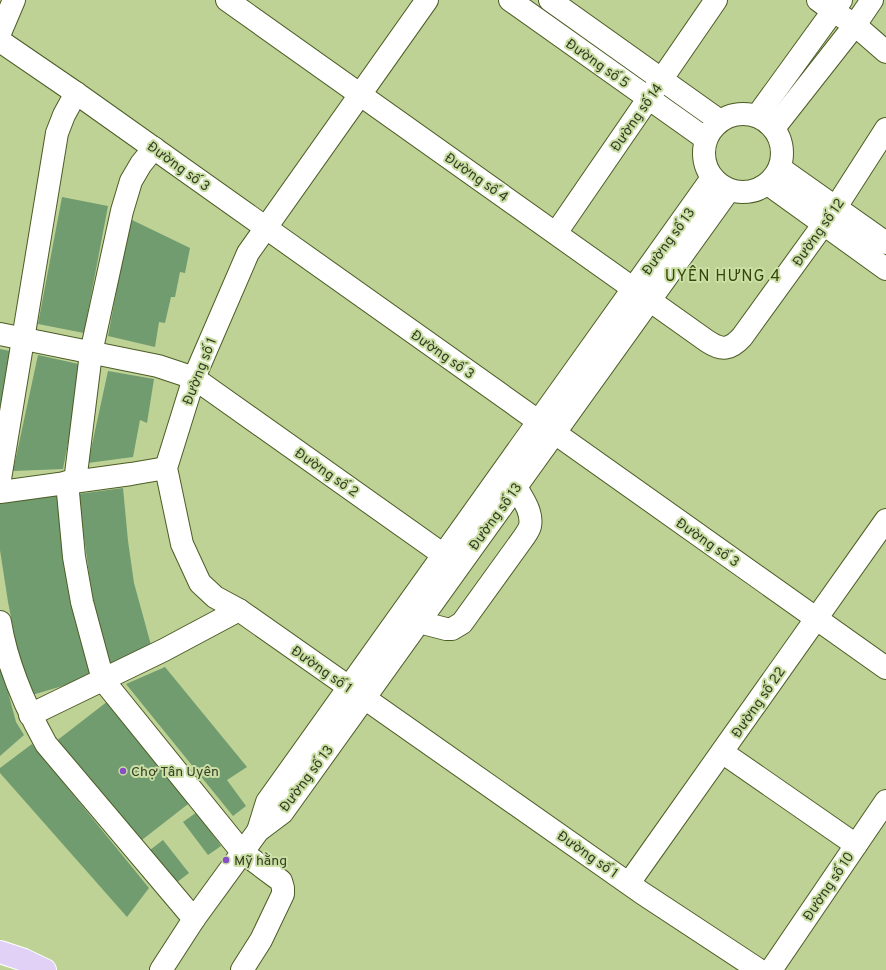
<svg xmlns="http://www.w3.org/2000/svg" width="886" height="970" font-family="Overpass,sans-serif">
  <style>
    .building { fill: #719c6f }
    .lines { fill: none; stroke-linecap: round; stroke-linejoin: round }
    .minor-casing { stroke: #4c5c25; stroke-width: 24 }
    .major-casing { stroke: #fff; stroke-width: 24 }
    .minor { stroke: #fff; stroke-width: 22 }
    .major { stroke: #e1d1f7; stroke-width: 22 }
    .poi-dot { fill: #884ec5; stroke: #cadfa3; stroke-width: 1.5 }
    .labels { text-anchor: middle; stroke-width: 4; stroke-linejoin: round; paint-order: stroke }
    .street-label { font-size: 14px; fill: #363e26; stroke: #cadfa3 }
    .poi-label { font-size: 14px; fill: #363e26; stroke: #cadfa3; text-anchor: start }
    .quarter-label { font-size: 16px; letter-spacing: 1px; fill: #37460c; stroke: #cadfa3 }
  </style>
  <rect width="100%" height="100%" fill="#bed296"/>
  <g class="building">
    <path d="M62,197L108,206L84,333L38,324Z"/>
    <path d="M130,219L190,248L185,273L180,272L175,297H171L165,323L159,322L155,347L108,336Z"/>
    <path d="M0,349L10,351L1,404H0Z"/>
    <path d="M38,355L83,365L63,469L13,471Z"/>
    <path d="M108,371L154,379L147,423L140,420L133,457L88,463Z"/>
    <path d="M123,488L128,541L134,583L151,645L110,667L92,595L78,494Z"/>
    <path d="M58,493L93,677L32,695L17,648L8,602L0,550V501Z"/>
    <path d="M0,662L16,722L24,735L0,756Z"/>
    <path d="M165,667L247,767L227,780L246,806L233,816L126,684Z"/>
    <path d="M108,701L192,801L138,843L55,742Z"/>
    <path d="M32,744L149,888L127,917L0,773V768Z"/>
    <path d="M197,812L221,846L208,855L183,822Z"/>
    <path d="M163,840L189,873L176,883L150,850Z"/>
  </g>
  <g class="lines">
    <g class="minor-casing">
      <g id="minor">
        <path d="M227,0L707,341C722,351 730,350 742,337L836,207L886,129"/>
        <path d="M427,0L248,253L194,378L166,468L182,544L200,583L215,597L239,610L642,893L759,970"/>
        <path d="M510,0L706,139"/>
        <path d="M550,0L720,121"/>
        <path d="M818,0L833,11L855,25L886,52"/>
        <path d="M0,33L14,0"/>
        <path d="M0,41L76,93L886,668"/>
        <circle cx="743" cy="153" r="39"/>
        <path d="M757,116L841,0"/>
        <path d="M774,128L855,25L872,0"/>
        <path d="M780,168L886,243"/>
        <path d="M768,184L886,269"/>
        <path d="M556,233L716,0"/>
        <path d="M0,334L158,366L194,378L455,563"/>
        <path d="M0,479L57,133L64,115L76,93"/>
        <path d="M67,482L74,557L82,602L103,680L242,852L281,881L283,888V894L261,940L242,970"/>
        <path d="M75,482L91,353L122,211L131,181L141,164L154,148"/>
        <path d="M0,492L131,474L166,468"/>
        <path d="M0,622C7,665 25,706 46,744L194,919"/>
        <path d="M419,622L446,629H452L462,623L524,537C526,534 529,530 530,526C533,512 522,498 516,487"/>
        <path d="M30,715L164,650L239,610"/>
        <path d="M722,752L856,845"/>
        <path d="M258,831L267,802L712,178"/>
        <path d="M629,883L886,520"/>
        <path d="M161,970L194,919L258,831L282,813L729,190"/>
        <path d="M771,970L886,801"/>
      </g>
    </g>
    <g class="major-casing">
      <path id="major" d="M0,952L24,960L45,970"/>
    </g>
    <use href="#minor" class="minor"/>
    <use href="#major" class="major"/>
  </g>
  <g class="poi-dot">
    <circle cx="123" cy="771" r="4"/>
    <circle cx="226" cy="860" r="4"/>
  </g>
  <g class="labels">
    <g class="street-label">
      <text transform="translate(598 63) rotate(35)" y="5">Đường số 5</text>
      <text transform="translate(636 117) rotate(-55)" y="5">Đường số 14</text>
      <text transform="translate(179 166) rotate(36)" y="5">Đường số 3</text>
      <text transform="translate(477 177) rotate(35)" y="5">Đường số 4</text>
      <text transform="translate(818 232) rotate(-55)" y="5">Đường số 12</text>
      <text transform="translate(668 241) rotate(-54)" y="5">Đường số 13</text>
      <text transform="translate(443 354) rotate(35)" y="5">Đường số 3</text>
      <text transform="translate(199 371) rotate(-69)" y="5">Đường số 1</text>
      <text transform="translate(327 472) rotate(35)" y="5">Đường số 2</text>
      <text transform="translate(495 516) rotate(-54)" y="5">Đường số 13</text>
      <text transform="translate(708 542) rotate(35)" y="5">Đường số 3</text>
      <text transform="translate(322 669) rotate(35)" y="5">Đường số 1</text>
      <text transform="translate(758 702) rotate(-55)" y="5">Đường số 22</text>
      <text transform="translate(306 778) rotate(-53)" y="5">Đường số 13</text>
      <text transform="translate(588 854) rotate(35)" y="5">Đường số 1</text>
      <text transform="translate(828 886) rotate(-56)" y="5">Đường số 10</text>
    </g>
    <g class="poi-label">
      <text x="131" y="776">Chợ Tân Uyên</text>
      <text x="234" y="865">Mỹ hằng</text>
    </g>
    <g class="quarter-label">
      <text x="723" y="281">UYÊN HƯNG 4</text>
    </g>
  </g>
</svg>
